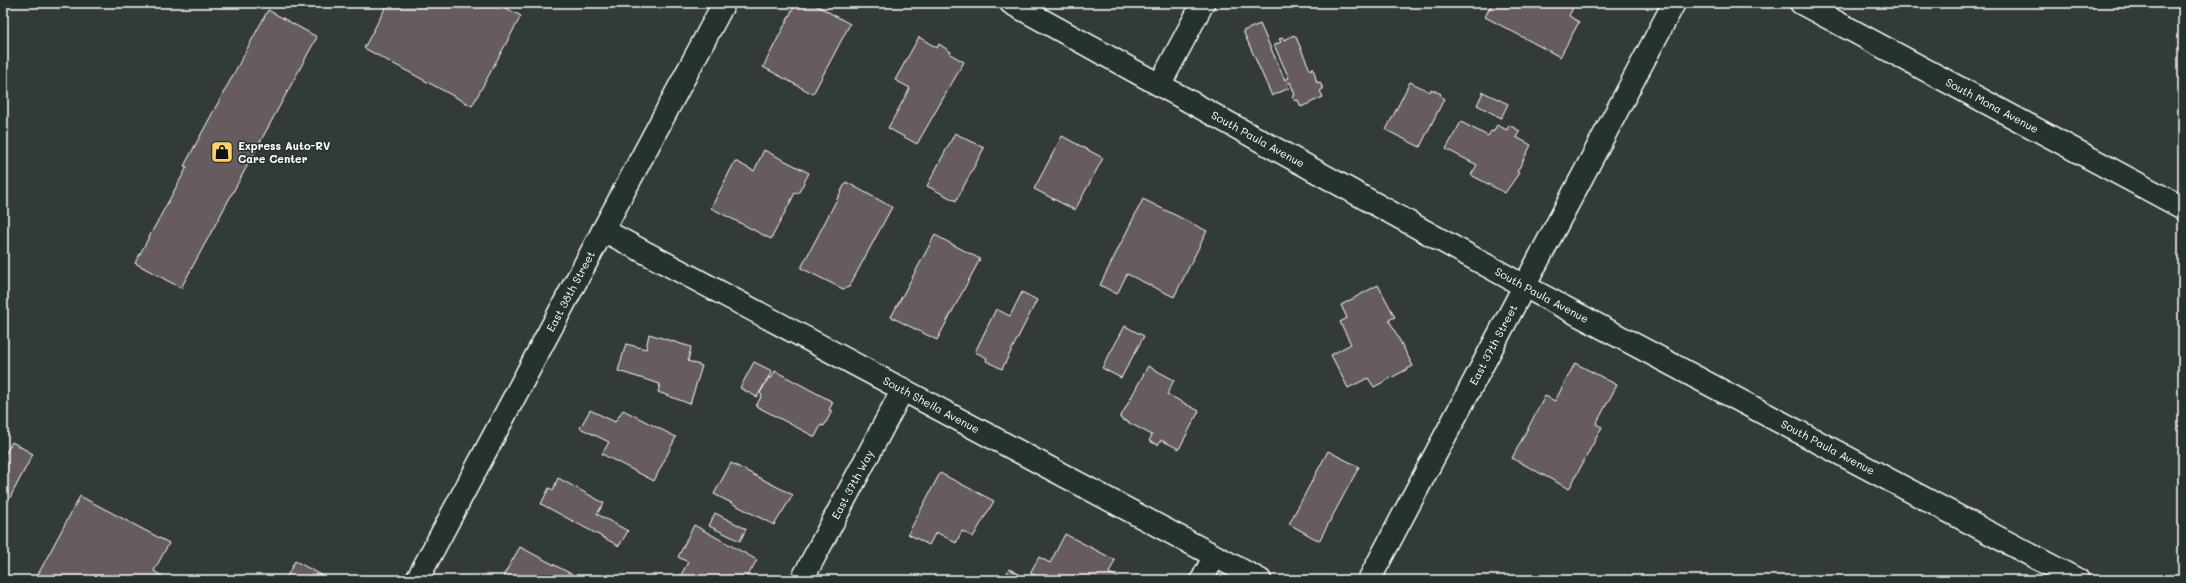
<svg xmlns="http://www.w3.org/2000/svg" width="2186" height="583" font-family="Mali,sans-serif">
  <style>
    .building { fill: #665c61; stroke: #fff }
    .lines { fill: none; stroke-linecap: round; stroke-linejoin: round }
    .street-casing { stroke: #fff; stroke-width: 25 }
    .street { stroke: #26332d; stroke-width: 22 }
    .labels { text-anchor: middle; stroke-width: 3; stroke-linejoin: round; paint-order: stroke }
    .street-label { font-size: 11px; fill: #fff; stroke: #26332d }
    .poi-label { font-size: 11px; font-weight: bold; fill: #fff; stroke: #26332d; text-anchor: start }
  </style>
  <rect width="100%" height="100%" fill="#333b37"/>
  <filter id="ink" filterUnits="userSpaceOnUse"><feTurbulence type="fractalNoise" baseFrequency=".025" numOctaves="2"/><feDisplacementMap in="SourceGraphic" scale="8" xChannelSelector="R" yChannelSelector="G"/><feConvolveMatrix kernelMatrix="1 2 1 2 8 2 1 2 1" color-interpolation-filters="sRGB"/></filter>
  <g filter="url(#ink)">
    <g class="building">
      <path d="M388,3H496L521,16L472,106L364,48Z"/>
      <path d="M796,3H812L850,24L813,94L763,67Z"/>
      <path d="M1492,3H1575L1569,16L1579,22L1560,57L1485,17Z"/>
      <path d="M268,10L317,37L181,288L135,263L187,167L184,166Z"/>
      <path d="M1260,24L1285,80L1289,78L1274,45L1281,42L1279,39L1283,38L1284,40L1294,35L1296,37L1310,70L1313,68L1317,83L1320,82L1323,89L1320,91L1323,97L1301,107L1298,100L1295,101L1292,97L1295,95L1290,82L1287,84L1289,88L1272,96L1243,31Z"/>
      <path d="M919,37L937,48L939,44L951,52L950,54L964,62L917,144L888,128L910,88L895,80Z"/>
      <path d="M1410,82L1430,92L1431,89L1441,94L1440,96L1444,99L1420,147L1386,130Z"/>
      <path d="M1483,92L1508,104L1501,118L1477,105Z"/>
      <path d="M1461,122L1488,136L1491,131L1493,132L1497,125L1507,130L1509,125L1520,131L1516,137L1531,145L1517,172L1519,173L1505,193L1471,175L1477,165L1446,149Z"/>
      <path d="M955,133L984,148L956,201L927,186Z"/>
      <path d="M1062,136L1103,158L1075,210L1034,189Z"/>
      <path d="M764,150L809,173L798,194L795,193L771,239L711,208L735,161L754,171Z"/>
      <path d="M846,182L892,207L849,287L843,289L801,268Z"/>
      <path d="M1143,199L1207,231L1174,297L1127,274L1117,294L1100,285Z"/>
      <path d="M935,235L980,259L937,340L891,317Z"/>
      <path d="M1378,285L1395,317L1389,320L1413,366L1374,387L1368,378L1348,388L1331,355L1351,344L1340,322L1347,318L1341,305Z"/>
      <path d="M1022,292L1037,300L1002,369L986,361L987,358L975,352L996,309L1010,316Z"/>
      <path d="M1125,326L1144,336L1121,378L1102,368Z"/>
      <path d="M649,334L691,347L688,361L702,366L690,404L658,392L660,384L618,371L626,344L646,349Z"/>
      <path d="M754,362L772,371L757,397L740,388Z"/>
      <path d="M1575,363L1617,385L1596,424L1602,427L1569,489L1512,458L1545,396L1555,401Z"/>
      <path d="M1148,366L1174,380L1167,394L1199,411L1179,449L1161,440L1158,445L1149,441L1152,435L1120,418Z"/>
      <path d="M775,371L833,402L829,410L832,411L824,426L821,425L815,437L756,406L762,395L760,393L769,377L771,379Z"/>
      <path d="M590,410L615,422L623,410L676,437L654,481L602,454L609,442L580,428Z"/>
      <path d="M12,442L33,454L6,505L3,503V458Z"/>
      <path d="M1328,451L1359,467L1319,541L1289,524Z"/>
      <path d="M731,463L793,495L774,525L714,494Z"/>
      <path d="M940,473L994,501L973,537L962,531L956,543L936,532L929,545L908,534Z"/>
      <path d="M558,478L604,503L597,514L628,531L619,546L541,504L549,488L553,490Z"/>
      <path d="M80,496L169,543L154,571L168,580H35Z"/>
      <path d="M715,513L746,529L740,541L709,526Z"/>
      <path d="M694,525L757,560L747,577L749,580H686L680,577L688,562L678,557Z"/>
      <path d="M1065,534L1115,560L1109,573L1123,580H1044L1030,573L1039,557L1050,563Z"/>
      <path d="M520,547L583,580H510L503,576Z"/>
      <path d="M295,561L331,580H285Z"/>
      <path d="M1009,569L1019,574L1021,580H1004Z"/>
    </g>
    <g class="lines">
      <g class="street-casing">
        <g id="street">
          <path id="s1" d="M1011,3L1524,286L2078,580"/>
          <path id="s2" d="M1801,3L2183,208"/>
          <path d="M1160,84L1203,3"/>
          <path id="s3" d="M603,230L1260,580"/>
          <path id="s4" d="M417,580L724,3"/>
          <path id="s5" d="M802,580L903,389"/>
          <path d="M1202,580L1214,557"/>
          <path id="s6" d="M1369,580L1674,3"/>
        </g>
      </g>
      <use href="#street" class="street"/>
    </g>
  </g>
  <defs>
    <g id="shop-square" transform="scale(1.15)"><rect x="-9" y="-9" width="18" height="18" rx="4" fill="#ffd166" stroke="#26332d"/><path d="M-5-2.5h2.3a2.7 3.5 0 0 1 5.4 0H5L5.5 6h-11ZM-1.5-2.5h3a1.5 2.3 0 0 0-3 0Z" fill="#111"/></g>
  </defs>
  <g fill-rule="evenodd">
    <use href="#shop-square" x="222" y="152"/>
  </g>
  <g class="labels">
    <g class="street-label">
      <text dy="4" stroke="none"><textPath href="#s2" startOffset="217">South Mona Avenue</textPath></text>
      <text dy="4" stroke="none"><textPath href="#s1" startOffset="282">South Paula Avenue</textPath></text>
      <text dy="4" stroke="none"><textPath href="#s4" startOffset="327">East 38th Street</textPath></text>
      <text dy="4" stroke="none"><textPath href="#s1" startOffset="606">South Paula Avenue</textPath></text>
      <text dy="4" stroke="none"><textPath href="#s6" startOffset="266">East 37th Street</textPath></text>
      <text dy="4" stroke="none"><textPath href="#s3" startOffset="372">South Sheila Avenue</textPath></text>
      <text dy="4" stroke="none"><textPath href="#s1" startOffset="930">South Paula Avenue</textPath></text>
      <text dy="4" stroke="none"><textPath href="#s5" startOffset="108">East 37th Way</textPath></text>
    </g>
    <g class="poi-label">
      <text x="238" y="150">Express Auto-RV<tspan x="238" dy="13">Care Center</tspan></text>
    </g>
  </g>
  <rect width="2186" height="583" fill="none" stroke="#26332d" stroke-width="16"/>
  <rect x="8" y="8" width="2170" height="567" fill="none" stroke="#fff" stroke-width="1.5" filter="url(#ink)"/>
</svg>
